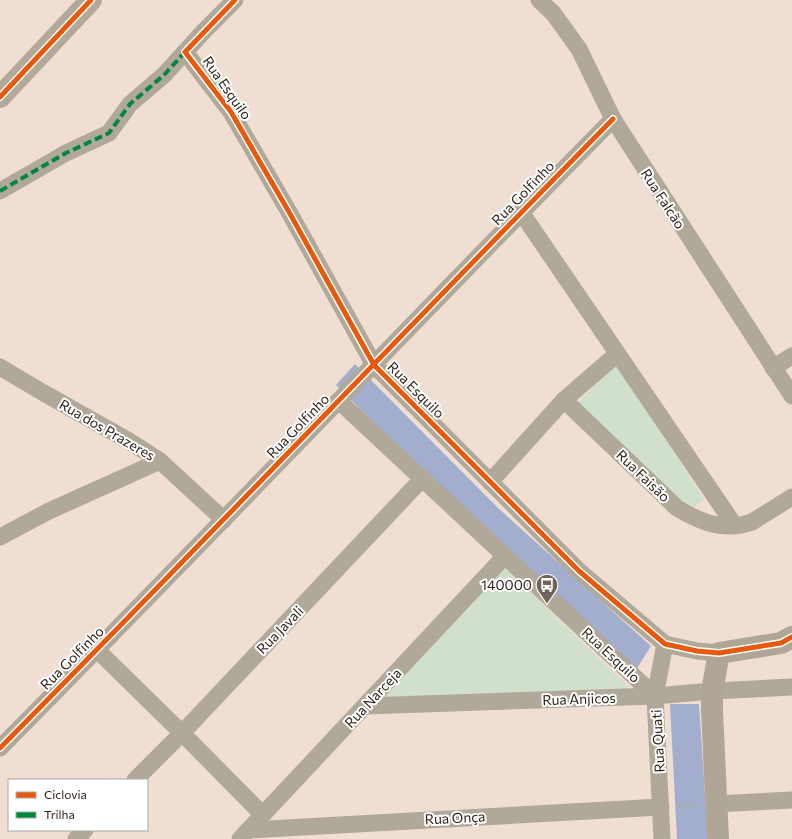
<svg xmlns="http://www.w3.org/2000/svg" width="792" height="839" font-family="Commissioner,sans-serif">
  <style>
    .green { fill: #d1dfcd }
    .water { fill: #a3aece }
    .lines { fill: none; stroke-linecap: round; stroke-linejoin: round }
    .path { stroke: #afa59a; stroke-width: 2.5; stroke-dasharray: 2 2; stroke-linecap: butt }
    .street { stroke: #b0a899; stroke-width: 17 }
    .secondary { stroke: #b0a696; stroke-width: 22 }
    .primary { stroke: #b4a898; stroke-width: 22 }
    .quiet { stroke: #00873e; stroke-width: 4; stroke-dasharray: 8 4; stroke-linecap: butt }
    .cycleway-casing { stroke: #fff; stroke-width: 8 }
    .cycleway { stroke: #e8590c; stroke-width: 5 }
    .labels { text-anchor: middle; stroke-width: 4; stroke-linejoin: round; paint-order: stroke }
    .street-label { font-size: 14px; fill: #2e221a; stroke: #fff }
    .poi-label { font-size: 14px; fill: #2e221a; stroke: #fff; text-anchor: end }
  </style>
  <rect width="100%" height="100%" fill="#f0ded3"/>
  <g class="green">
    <path d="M616,363L704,499L691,509L666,494L578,403Z"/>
    <path d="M503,566L634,692L381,702Z"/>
  </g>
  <g class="water">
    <path d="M355,364L497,507L651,646L636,670L398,446L336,385Z"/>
    <path d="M670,704H699L708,839H677Z"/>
  </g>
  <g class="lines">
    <path class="path" d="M677,805H698"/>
    <g class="street">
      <path d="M539,0L553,13L579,49L613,119L792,396"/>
      <path d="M185,52L231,112L289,212L374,365L579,571L665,644L697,651L719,653"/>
      <path d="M0,191L66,153L109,133L130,104L164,75L203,32L235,0"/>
      <path d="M521,212L735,526"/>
      <path d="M0,367L42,392L129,441L160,461L224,520"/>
      <path d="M773,368L792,356"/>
      <path d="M564,400L677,508C700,522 724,532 752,522L792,497"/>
      <path d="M339,401L655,696"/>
      <path d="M490,482L564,400L617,354"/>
      <path d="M0,537L49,511L160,461"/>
      <path d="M97,650L182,733L263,815"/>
      <path d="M365,706L655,696L712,691L792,687"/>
      <path d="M0,748C206,540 407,328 613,119"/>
      <path d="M135,780L182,733L423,478"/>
      <path d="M716,804L792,800"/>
      <path d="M248,830L661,807"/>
      <path d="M76,839L85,830"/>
      <path d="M240,839L505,556"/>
      <path d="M662,839L655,696L665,644"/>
    </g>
    <path class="secondary" d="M718,839L712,711V691L719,653L781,643L792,637"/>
    <path class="primary" d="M0,97L91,0"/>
    <path class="quiet" d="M0,191L66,153L109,133L130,104L164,75L185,52"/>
    <g class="cycleway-casing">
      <g id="cycleway">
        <path d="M235,0L185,52L231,112L289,212L374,365L579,571L665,644L697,651L719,653L781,643L792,637"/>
        <path d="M0,97L91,0"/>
        <path d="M0,748C206,540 407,328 613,119"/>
      </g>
    </g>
    <use href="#cycleway" class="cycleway"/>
  </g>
  <defs>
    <g id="bus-pin" transform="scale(1.15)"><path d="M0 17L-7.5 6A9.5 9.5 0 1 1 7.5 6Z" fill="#72645b" stroke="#fff"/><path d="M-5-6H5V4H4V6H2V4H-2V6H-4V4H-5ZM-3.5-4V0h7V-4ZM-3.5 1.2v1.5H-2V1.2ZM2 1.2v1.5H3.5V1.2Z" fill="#fff"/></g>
  </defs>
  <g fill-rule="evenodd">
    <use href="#bus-pin" x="547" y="585"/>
  </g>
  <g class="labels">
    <g class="street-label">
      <text transform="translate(227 88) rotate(55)" y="5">Rua Esquilo</text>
      <text transform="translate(523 193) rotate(-46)" y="5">Rua Golfinho</text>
      <text transform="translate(663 199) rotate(57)" y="5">Rua Falcão</text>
      <text transform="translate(416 390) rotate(45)" y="5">Rua Esquilo</text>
      <text transform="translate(298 426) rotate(-46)" y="5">Rua Golfinho</text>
      <text transform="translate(107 430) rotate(30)" y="5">Rua dos Prazeres</text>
      <text transform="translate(643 476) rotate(44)" y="5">Rua Faisão</text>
      <text transform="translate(280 630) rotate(-46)" y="5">Rua Javali</text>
      <text transform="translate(611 655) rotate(43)" y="5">Rua Esquilo</text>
      <text transform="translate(72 658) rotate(-45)" y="5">Rua Golfinho</text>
      <text transform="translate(373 698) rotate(-47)" y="5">Rua Narceja</text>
      <text transform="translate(579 699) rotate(-2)" y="5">Rua Anjicos</text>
      <text transform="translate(658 741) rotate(-93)" y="5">Rua Quati</text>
      <text transform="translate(455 818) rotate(-3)" y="5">Rua Onça</text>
    </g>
    <g class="poi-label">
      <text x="532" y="590">140000</text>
    </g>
  </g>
  <rect x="8" y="779" width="140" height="52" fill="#ffffff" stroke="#aba7a3"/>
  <rect x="16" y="792" width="20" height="6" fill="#e8590c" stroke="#aba7a3"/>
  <text x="44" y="799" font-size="12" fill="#2e221a">Ciclovia</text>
  <rect x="16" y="812" width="20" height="6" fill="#00873e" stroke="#aba7a3"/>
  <text x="44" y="819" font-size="12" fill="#2e221a">Trilha</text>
</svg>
